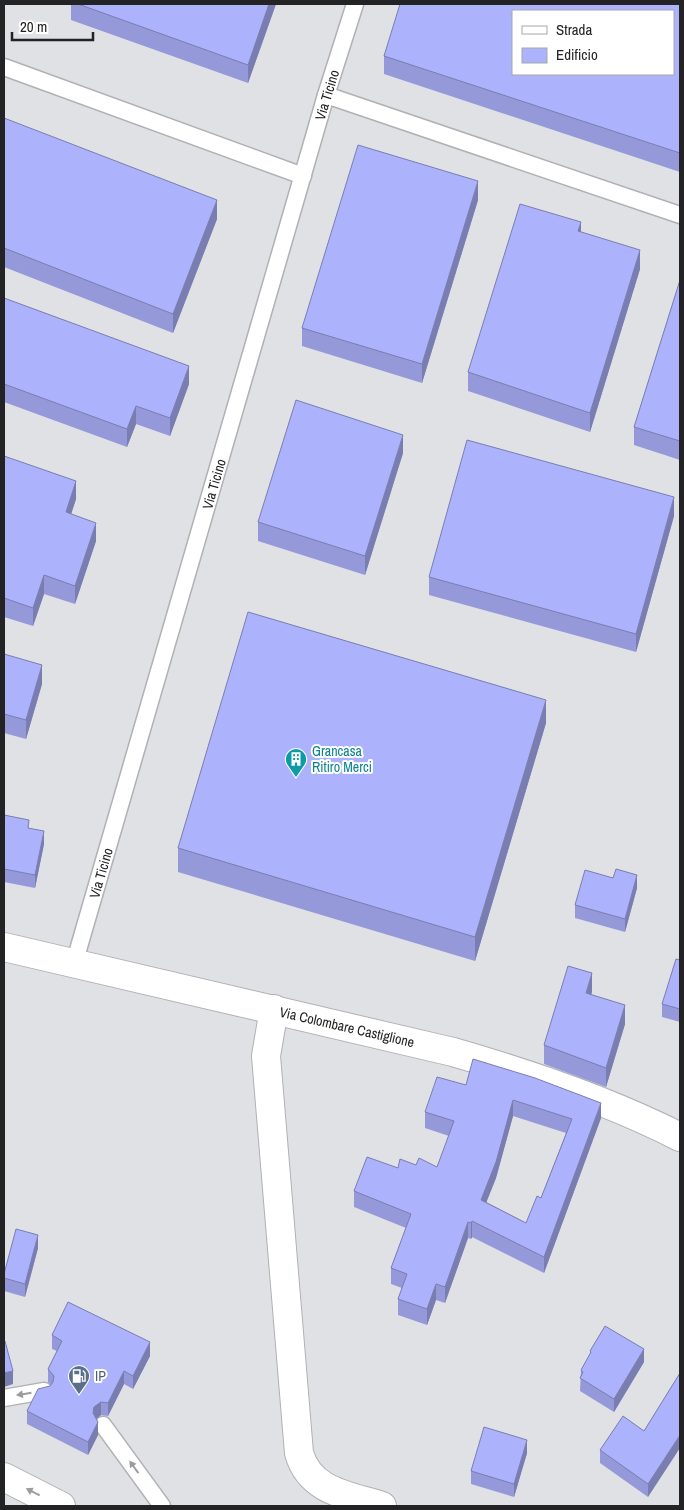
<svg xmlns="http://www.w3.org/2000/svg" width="684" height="1510" font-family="'Archivo Narrow',sans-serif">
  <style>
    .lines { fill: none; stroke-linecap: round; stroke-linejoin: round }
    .lane-casing { stroke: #b0b1b5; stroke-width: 19 }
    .street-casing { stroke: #b0b1b5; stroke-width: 30 }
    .highway-casing { stroke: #b0b1b5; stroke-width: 30 }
    .lane { stroke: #fff; stroke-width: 16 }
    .street { stroke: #fff; stroke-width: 28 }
    .highway { stroke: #fff; stroke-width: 28 }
    .wall { fill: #9599d9; fill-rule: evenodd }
    .shaded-wall { fill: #797db0 }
    .building { fill: #adb2fc; stroke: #797db0; fill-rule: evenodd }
    .oneway { fill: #9c9c9d }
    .labels { text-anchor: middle; stroke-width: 4; stroke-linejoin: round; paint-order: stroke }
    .street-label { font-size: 14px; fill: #232325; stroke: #fff }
    .culture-label { font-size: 14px; fill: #0d838f; stroke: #fff; text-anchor: start }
    .service-label { font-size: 14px; fill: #4e5e75; stroke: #fff; text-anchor: start }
  </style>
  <rect width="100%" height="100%" fill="#e0e1e5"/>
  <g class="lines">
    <g class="lane-casing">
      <g id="lane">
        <path d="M4,67L303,176"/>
        <path d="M326,95L680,215"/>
        <path d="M74,964L326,95L355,4"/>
        <path d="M4,1398L44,1391"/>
        <path d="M103,1425L162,1506"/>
      </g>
    </g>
    <g class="street-casing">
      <g id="street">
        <path d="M4,947L453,1052C530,1074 609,1101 680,1137"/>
        <path d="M274,1009L266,1056L299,1453C310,1492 348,1495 382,1506"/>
      </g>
    </g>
    <g class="highway-casing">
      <path id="highway" d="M4,1477L61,1506"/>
    </g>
    <use href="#lane" class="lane"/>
    <use href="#street" class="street"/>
    <use href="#highway" class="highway"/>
  </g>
  <g class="wall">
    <path d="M71,4H276L248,83L71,20Z"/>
    <path d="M680,4V172L384,74V56Z"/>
    <path d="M4,118L217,219L173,333L4,267Z"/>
    <path d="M478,200L422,383L302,346V328Z"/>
    <path d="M581,232L640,269L590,432L468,391V372Z"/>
    <path d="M680,280V460L634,445V427Z"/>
    <path d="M4,298L189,384L170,436L136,424L127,447L4,402Z"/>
    <path d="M403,453L365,575L258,541V522Z"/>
    <path d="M4,456L76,499L71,514L96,541L75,604L44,594L33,626L4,617Z"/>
    <path d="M674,516L636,652L429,595V577Z"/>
    <path d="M4,654L42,684L26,739L4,733Z"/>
    <path d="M546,723L475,961L178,872V848Z"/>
    <path d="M4,815L29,828L44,844L35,888L4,882Z"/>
    <path d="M637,888L625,932L575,918V905Z"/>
    <path d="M680,960V1022L662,1017V1004Z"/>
    <path d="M592,992L591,994L625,1024L606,1087L544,1064V1045Z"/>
    <path d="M466,1085L601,1118L544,1273L472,1237L471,1239L468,1238L445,1303L436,1300L427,1325L398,1315V1299L402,1288L391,1284V1268L406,1228L354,1207V1191L416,1165L437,1167L449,1136L425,1128V1112ZM513,1116L566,1133L541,1198L526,1223L486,1202L496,1178Z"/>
    <path d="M38,1248L25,1297L4,1291V1274Z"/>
    <path d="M52,1335L150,1356L133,1389L124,1384L108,1416L101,1415L96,1419L98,1435L88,1455L27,1424V1411L51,1385L48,1382V1369L57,1351L52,1349Z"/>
    <path d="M590,1351L644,1362L614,1412L580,1391L581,1370L590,1354Z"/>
    <path d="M680,1373L648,1497L600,1463V1450L644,1431Z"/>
    <path d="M527,1453L514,1497L471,1484V1471Z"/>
  </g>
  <g class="shaded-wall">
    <path d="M269,4H276L248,83V65Z"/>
    <path d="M478,181V200L422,383V364Z"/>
    <path d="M217,200V219L173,333V314Z"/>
    <path d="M581,222V241L578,231Z"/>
    <path d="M640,250V269L590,432V413Z"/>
    <path d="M189,366V384L170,436V418Z"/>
    <path d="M136,406V424L127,447V429Z"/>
    <path d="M403,435V453L365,575V556Z"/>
    <path d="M76,481V499L66,530V512Z"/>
    <path d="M674,497V516L636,652V634Z"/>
    <path d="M96,523V541L75,604V586Z"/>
    <path d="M44,575V594L33,626V608Z"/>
    <path d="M42,665V684L26,739V720Z"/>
    <path d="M546,700V723L475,961V937Z"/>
    <path d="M44,831V844L35,888V875Z"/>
    <path d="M637,875V888L625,932V919Z"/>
    <path d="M592,973V992L586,1011V993Z"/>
    <path d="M625,1005V1024L606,1087V1068Z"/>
    <path d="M513,1100V1116L496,1178L481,1216V1200Z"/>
    <path d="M601,1103V1118L544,1273V1257Z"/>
    <path d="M472,1221V1237L471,1239V1223Z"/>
    <path d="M468,1222V1238L445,1303V1287Z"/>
    <path d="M38,1235V1248L25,1297V1284Z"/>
    <path d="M436,1284V1300L427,1325V1309Z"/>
    <path d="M150,1342V1356L133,1389V1376Z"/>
    <path d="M644,1349V1362L614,1412V1399Z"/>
    <path d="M13,1371V1384L4,1387V1373Z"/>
    <path d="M124,1371V1384L108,1416V1403Z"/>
    <path d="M101,1402V1415L94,1421L93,1413L94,1407Z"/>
    <path d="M98,1422V1435L88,1455V1442Z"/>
    <path d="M680,1435V1448L648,1497V1484Z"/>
    <path d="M527,1440V1453L514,1497V1484Z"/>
  </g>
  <g class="building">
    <path d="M78,4H269L248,65Z"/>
    <path d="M400,4H680V153L384,56ZM513,11H673V74H513Z"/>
    <path d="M4,118L217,200L173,314L4,248Z"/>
    <path d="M358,145L478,181L422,364L302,328Z"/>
    <path d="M520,204L581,222L578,231L640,250L590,413L468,372Z"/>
    <path d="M680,280V441L634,427Z"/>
    <path d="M4,298L189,366L170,418L136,406L127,429L4,384Z"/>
    <path d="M296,400L403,435L365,556L258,522Z"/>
    <path d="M467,440L674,497L636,634L429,577Z"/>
    <path d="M4,456L76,481L66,512L96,523L75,586L44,575L33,608L4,598Z"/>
    <path d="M248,612L546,700L475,937L178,848Z"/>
    <path d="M4,654L42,665L26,720L4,714Z"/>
    <path d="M4,815L29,820L28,828L44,831L35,875L4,869Z"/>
    <path d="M616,869L637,875L625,919L575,905L585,870L613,878Z"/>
    <path d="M676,959L680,960V1009L662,1004Z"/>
    <path d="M568,966L592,973L586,993L625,1005L606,1068L544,1045Z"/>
    <path d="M473,1059L535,1078L601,1103L544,1257L472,1221L471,1223L468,1222L445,1287L436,1284L427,1309L398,1299L407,1274L391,1268L411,1214L354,1191L367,1157L398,1168L400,1159L416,1165L419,1158L437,1167L454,1121L425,1112L437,1077L466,1085ZM513,1100L572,1119L541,1198L537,1196L526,1223L481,1200L496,1162Z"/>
    <path d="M16,1229L38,1235L25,1284L4,1278V1274Z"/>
    <path d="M68,1302L150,1342L133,1376L124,1371L108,1403L101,1402L94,1407L93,1413L98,1422L88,1442L27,1411L38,1389L50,1386L53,1382L54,1376L48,1369L62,1341L52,1335Z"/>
    <path d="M605,1326L644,1349L614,1399L580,1378L583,1372L581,1370L591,1352L590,1351Z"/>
    <path d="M4,1341H5L13,1371L4,1373Z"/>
    <path d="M680,1373V1435L648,1484L600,1450L623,1416L644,1431Z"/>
    <path d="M484,1427L527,1440L514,1484L471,1471Z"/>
  </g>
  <defs><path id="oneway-solid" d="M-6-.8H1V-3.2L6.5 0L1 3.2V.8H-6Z" transform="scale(1.25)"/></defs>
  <g class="oneway">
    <use href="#oneway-solid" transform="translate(24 1394) rotate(171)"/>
    <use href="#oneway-solid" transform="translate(134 1467) rotate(-126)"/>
    <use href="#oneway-solid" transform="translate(33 1492) rotate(-153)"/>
  </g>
  <defs>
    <g id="building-pin" transform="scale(1.125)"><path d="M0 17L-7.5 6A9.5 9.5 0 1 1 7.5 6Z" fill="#0f9aa8" stroke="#fff"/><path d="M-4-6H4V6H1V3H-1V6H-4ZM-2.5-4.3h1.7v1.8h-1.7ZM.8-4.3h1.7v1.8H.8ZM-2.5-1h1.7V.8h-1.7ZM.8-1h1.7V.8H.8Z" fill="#fff"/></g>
    <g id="fuel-pin" transform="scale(1.125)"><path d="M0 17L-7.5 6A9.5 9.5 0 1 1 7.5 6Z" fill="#5c6f8a" stroke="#fff"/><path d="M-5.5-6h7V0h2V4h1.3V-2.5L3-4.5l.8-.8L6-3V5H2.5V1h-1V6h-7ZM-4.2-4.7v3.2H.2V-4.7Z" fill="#fff"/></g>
  </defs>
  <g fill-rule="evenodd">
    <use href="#building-pin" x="296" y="759"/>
    <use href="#fuel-pin" x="79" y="1376"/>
  </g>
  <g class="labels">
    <g class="street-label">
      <text transform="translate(327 95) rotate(-73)" y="5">Via Ticino</text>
      <text transform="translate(214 484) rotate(-74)" y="5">Via Ticino</text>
      <text transform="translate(101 873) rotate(-74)" y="5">Via Ticino</text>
      <text transform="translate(347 1027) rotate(13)" y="5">Via Colombare Castiglione</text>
    </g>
    <g class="culture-label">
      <text x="312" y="756">Grancasa<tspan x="312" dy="16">Ritiro Merci</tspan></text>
    </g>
    <g class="service-label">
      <text x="95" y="1381">IP</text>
    </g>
  </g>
  <rect width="684" height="1510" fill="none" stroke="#232325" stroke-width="10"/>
  <rect x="512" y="10" width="162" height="65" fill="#ffffff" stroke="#a7a7a8"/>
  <rect x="522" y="26" width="25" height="8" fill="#ffffff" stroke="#a7a7a8"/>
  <text x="556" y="35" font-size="15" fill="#232325">Strada</text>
  <rect x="522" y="48" width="25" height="15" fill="#adb2fc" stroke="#a7a7a8"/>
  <text x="556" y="60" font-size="15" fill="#232325">Edificio</text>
  <path d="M12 32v8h81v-8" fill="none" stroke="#232325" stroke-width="2.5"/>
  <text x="20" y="32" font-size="15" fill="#232325" stroke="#ffffff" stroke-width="4" paint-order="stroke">20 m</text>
</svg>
